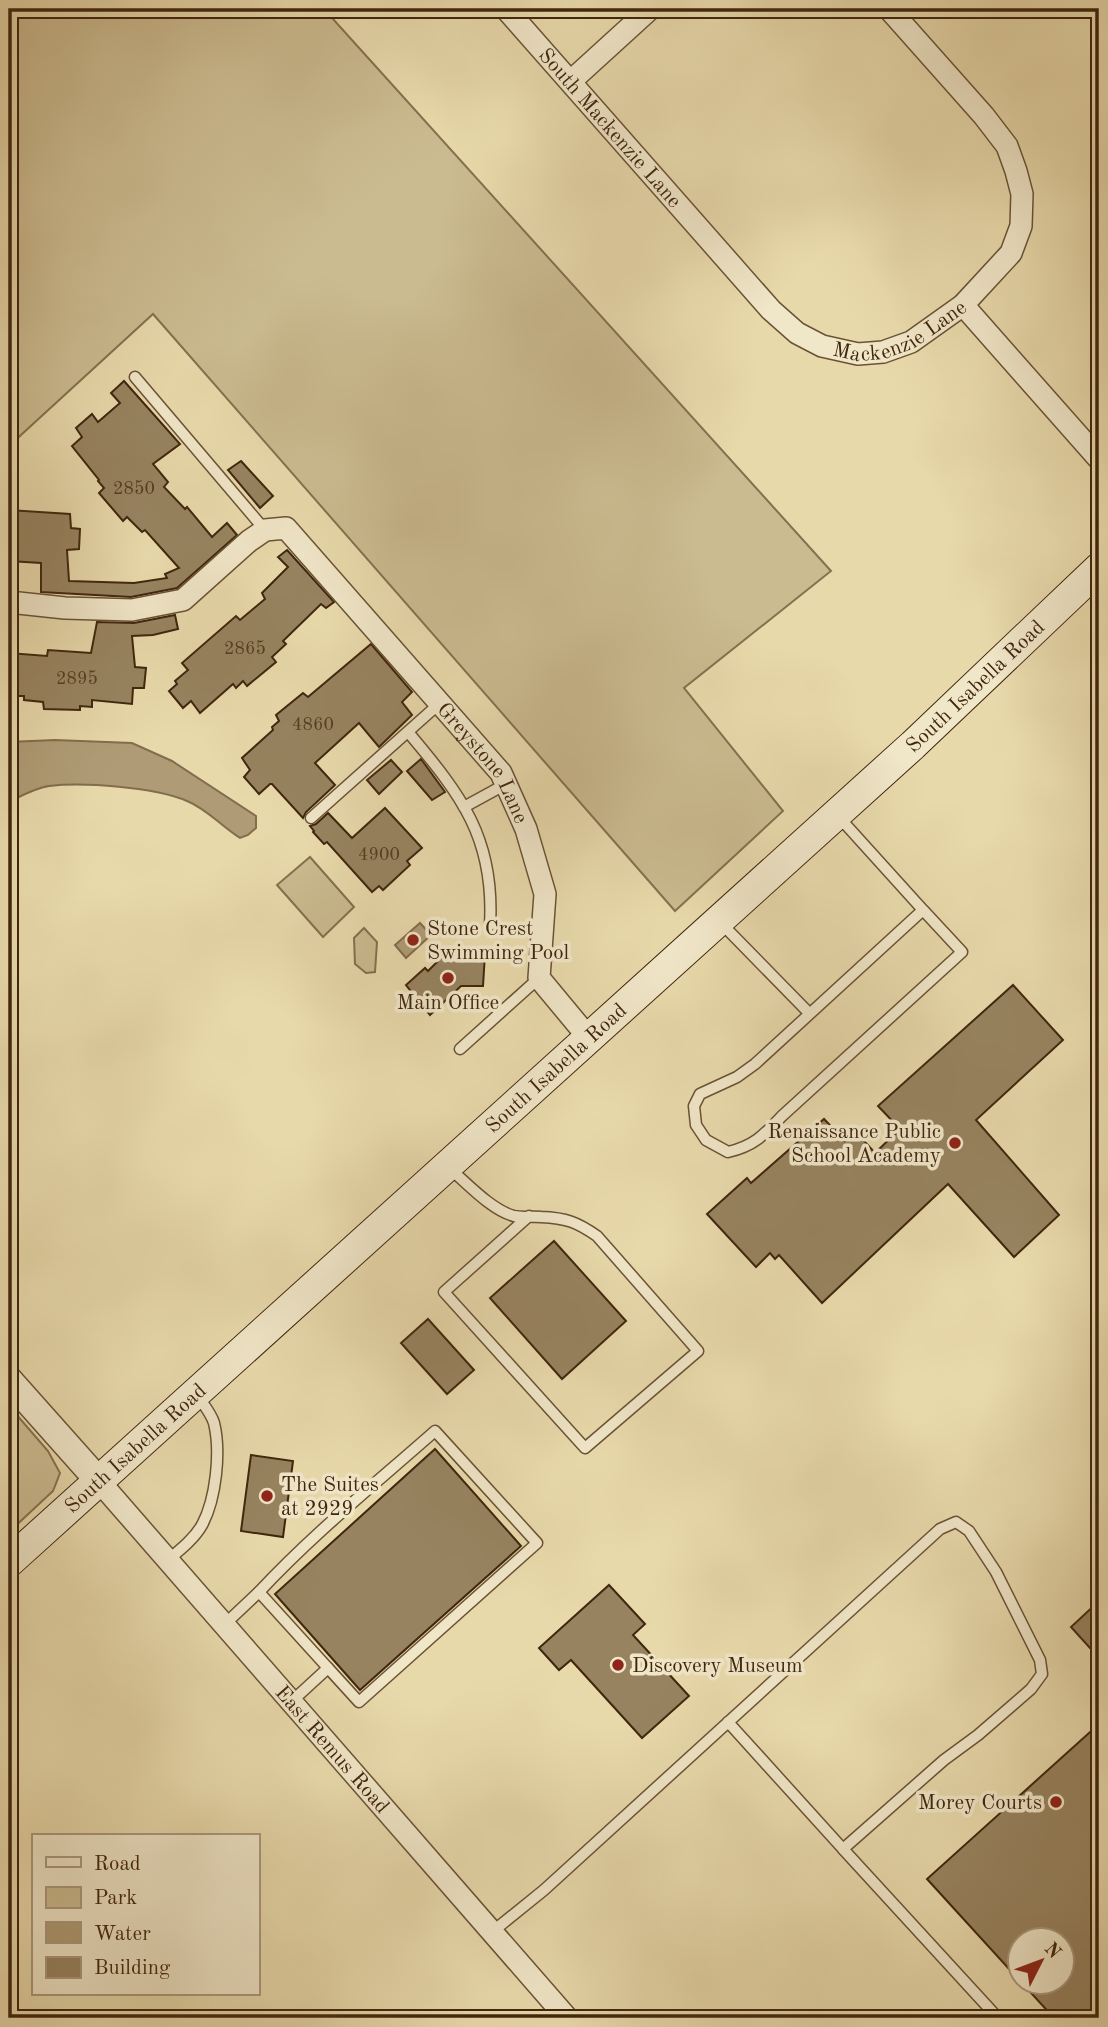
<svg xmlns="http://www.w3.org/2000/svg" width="1108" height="2027" font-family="'Old Standard TT',serif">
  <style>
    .green { fill: #cbbb90; stroke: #86704f; stroke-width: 2 }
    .water { fill: #af9c76; stroke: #836d4c; stroke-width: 2 }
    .building { fill: #978360; stroke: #40260e; stroke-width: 2 }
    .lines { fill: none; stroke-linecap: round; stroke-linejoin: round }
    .service-casing { stroke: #6a5335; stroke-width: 13 }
    .minor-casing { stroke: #6a5335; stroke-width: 24 }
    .tertiary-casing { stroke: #6a5335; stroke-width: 29 }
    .secondary-casing { stroke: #40260e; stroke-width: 32 }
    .service { stroke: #f0e6c8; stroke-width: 10 }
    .minor { stroke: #f0e6c8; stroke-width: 21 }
    .tertiary { stroke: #f0e6c8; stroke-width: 26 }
    .secondary { stroke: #f0e6c8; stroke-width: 30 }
    .poi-dot { fill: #8f2418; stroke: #f0e6c8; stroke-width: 2.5 }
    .labels { text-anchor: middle; stroke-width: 7; stroke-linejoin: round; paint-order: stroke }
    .number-label { font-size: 18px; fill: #563d22 }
    .street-label { font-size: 21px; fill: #40260e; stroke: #f0e6c8 }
    .poi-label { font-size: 21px; fill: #40260e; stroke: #f0e6c8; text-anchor: start }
  </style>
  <rect width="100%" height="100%" fill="#e8d9ab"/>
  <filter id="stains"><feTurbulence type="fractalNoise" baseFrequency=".00286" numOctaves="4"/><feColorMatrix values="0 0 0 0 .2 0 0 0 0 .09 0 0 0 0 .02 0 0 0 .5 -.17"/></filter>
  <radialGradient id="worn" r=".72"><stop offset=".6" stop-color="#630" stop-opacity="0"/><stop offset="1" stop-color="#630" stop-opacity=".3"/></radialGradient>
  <g class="green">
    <path d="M9,9H324L831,571L684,688L783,811L675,911L153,314L9,446Z"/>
    <path d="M310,857L354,907L323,937L277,885Z"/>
    <path d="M364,928L377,942L375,972L366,973L355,964L354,938Z"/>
    <path d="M9,1406L48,1451L60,1473L53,1491L9,1532Z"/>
  </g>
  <g class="water">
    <path d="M55,740L132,743L172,761L256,816V828L248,835L240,838C221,826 207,809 187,801C155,787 83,782 49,786C35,788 21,796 9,802V742Z"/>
    <path d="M420,923L431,935L406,958L395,945Z"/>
  </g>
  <g class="building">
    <path d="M124,381L180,444L153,464L168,482L164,487L185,509L187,507L212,537L227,523L237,535L177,588L131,597L41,592V563L9,561V510L70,514L71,528L80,529L79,549L67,550L69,581L134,583L167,578L165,574L179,568L145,530L142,532L127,517L123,521L99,493L104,488L98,481L99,480L72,446L82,437L76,428L92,414L98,422L120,403L111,393Z"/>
    <path d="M241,461L273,496L260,508L228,470Z"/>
    <path d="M287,550L334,602L326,608L321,604L283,641L286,644L272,657L276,662L247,686L243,681L236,688L233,684L200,713L191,701L183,708L169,691L177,684L175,681L188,670L182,663L236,616L240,620L265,599L262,593L288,567L278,557Z"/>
    <path d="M175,615L178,629L153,635L132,636L135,667L146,668L144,688H133L132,704L92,700V707L80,706V710L44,709L43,702L24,700V696H9V653L47,656L48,650L91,653L97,622L134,623Z"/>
    <path d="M371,644L412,692L402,702L412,715L379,747L359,723L315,763L335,785L306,812L303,818L272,784H270L259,794L244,777L250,770L242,758L273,730L272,727L279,721L276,715L303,693L308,697Z"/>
    <path d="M421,759L445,792L432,800L407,771Z"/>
    <path d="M391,760L402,772L379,794L367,780Z"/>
    <path d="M385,808L422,848L407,861L410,865L383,890L379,886L372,892L327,842L324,844L313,832L314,831L310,826L316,824L328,813L352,838Z"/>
    <path d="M449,950L485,954L483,986H461L430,1015L406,985L425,968L428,971Z"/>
    <path d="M1013,985L1063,1040L976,1120L1059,1215L1014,1257L948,1184L822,1303L779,1255L775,1259L770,1253L756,1267L707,1214L747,1178L751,1183L824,1119L845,1141L855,1131L875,1153L900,1129L878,1106Z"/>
    <path d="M554,1241L626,1321L562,1379L490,1298Z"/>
    <path d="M428,1319L474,1370L447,1394L401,1343Z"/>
    <path d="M435,1449L521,1546L360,1690L275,1594Z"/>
    <path d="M251,1455L293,1461L283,1537L241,1531Z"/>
    <path d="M609,1585L645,1624L633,1635L689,1696L642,1738L571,1660L559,1670L539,1648Z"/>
    <path d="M1099,1601V1658L1071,1627Z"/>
    <path d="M1099,1724V2018H1054L1021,1982H1062V1940H1020V1981L927,1879Z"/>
  </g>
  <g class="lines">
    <g class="service-casing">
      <g id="service">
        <path d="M135,377L265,530"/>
        <path d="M408,732C461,795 495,838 490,925"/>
        <path d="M464,807L506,784"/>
        <path d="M838,816L923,910L755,1064L737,1077L700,1094L694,1106L696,1125L706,1140L728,1152C754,1146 764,1135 782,1116L962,952L923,910"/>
        <path d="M311,818L440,703"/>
        <path d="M720,922L809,1013"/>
        <path d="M460,1049L539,978"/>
        <path d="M448,1167C467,1183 491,1210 514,1216C523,1218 533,1216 541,1217C566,1218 577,1222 597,1236L698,1351L585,1448L444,1292L529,1216"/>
        <path d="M168,1560C180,1550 194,1539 202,1525C216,1499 221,1452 214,1423C211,1413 203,1404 197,1395"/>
        <path d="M259,1592C313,1534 375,1484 435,1431L537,1543L359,1702L328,1668"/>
        <path d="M224,1625L259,1592L328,1668L291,1702"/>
        <path d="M728,1722L843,1849"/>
        <path d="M492,1932L544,1890L940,1529L956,1522L969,1531L996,1572L1040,1660L1042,1674L1031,1689L978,1735L944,1760L843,1849L998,2018"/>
      </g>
    </g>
    <g class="minor-casing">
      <g id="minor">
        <path id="s1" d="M506,9L771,310L797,333L822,346L858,354L883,352L911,342L963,305L1011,253L1021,226L1022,194L1016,171L1007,146L984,116L889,9"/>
        <path d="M571,81L650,9"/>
        <path d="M963,305L1099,459"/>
        <path id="s2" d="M9,602L65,608L132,610L183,600L249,541L265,530L286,528L501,773L526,829L545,894L539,978L588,1037"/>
        <path id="s3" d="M98,1480L567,2018"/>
      </g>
    </g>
    <g class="tertiary-casing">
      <path id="tertiary" d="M9,1380L98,1480"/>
    </g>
    <g class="secondary-casing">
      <g id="secondary">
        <path id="s4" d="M9,1562L913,745L1099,568"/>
      </g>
    </g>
    <use href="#service" class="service"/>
    <use href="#minor" class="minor"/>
    <use href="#tertiary" class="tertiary"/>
    <use href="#secondary" class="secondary"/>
  </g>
  <g class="poi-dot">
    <circle cx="413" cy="940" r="7"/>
    <circle cx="448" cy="978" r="7"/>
    <circle cx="955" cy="1143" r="7"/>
    <circle cx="267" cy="1496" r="7"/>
    <circle cx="618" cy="1665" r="7"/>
    <circle cx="1056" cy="1802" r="7"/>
  </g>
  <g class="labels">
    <g class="number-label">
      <text x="134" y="494">2850</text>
      <text x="245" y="654">2865</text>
      <text x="77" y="684">2895</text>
      <text x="313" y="730">4860</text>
      <text x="379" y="860">4900</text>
    </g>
    <g class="street-label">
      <text dy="7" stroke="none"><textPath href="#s1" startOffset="158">South Mackenzie Lane</textPath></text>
      <text dy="7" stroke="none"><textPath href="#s1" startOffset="548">Mackenzie Lane</textPath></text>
      <text dy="7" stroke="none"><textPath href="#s4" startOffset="1304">South Isabella Road</textPath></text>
      <text dy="7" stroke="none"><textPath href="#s2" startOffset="612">Greystone Lane</textPath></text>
      <text dy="7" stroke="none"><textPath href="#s4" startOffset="737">South Isabella Road</textPath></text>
      <text dy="7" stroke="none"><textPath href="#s4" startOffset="170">South Isabella Road</textPath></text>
      <text dy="7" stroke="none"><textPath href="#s3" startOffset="357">East Remus Road</textPath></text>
    </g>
    <g class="poi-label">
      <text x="427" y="935">Stone Crest<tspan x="427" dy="24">Swimming Pool</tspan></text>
      <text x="448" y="1009" text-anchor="middle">Main Office</text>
      <text x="941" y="1138" text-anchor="end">Renaissance Public<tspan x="941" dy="24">School Academy</tspan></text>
      <text x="281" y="1491">The Suites<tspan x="281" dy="24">at 2929</tspan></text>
      <text x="632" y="1672">Discovery Museum</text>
      <text x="1042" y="1809" text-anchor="end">Morey Courts</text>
    </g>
  </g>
  <rect width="1108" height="2027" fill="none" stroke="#e8d9ab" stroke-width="35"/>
  <rect x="10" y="10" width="1087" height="2006" fill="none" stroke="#40260e" stroke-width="3.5"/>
  <rect x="18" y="18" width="1073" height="1992" fill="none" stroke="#40260e" stroke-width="2"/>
  <rect x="32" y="1834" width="228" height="161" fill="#f0e6c8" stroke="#aa997e" stroke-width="2"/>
  <rect x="46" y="1857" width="35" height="10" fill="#f0e6c8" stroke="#aa997e" stroke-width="2"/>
  <text x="94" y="1870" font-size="21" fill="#40260e">Road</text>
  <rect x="46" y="1887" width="35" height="21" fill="#cbbb90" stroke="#aa997e" stroke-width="2"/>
  <text x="94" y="1904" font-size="21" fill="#40260e">Park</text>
  <rect x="46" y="1922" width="35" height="21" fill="#af9c76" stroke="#aa997e" stroke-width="2"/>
  <text x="94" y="1940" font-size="21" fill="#40260e">Water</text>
  <rect x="46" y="1957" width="35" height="21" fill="#978360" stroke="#aa997e" stroke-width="2"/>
  <text x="94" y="1974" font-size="21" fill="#40260e">Building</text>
  <g transform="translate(1041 1961) rotate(48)"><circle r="33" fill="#f0e6c8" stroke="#aa997e" stroke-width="2"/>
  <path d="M0-5L12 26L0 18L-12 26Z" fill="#8f2418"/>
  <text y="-10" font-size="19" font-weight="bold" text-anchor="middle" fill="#40260e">N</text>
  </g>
  <rect width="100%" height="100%" filter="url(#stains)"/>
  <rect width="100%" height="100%" fill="url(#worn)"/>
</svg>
